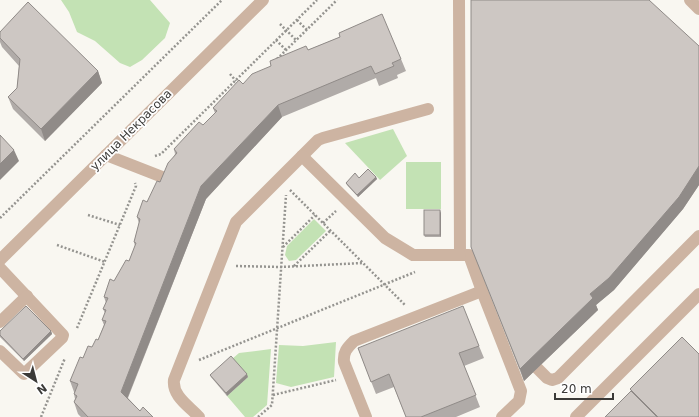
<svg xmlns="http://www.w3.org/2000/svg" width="699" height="417" font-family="'DejaVu Sans',sans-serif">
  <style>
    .green { fill: #c3e2b4 }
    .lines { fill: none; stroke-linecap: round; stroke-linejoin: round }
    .path { stroke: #959490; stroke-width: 2.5; stroke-dasharray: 2 2; stroke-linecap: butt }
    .minor { stroke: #cdb4a2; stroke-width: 12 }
    .wall { fill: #b0aba8 }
    .shaded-wall { fill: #908b88 }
    .building { fill: #cdc7c3; stroke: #908b88 }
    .labels { text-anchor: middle; stroke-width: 3.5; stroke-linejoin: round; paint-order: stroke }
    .street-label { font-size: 12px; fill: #3b3a38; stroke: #fff }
  </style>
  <rect width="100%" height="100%" fill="#f9f7f1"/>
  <g class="green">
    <path d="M61,0H150L170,23L165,38L142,60L130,67L120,63L95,41L77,32L69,12Z"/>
    <path d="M393,129L407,156L380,180L345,143Z"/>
    <rect x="406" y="162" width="35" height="47"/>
    <path d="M314,219L326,231L296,260L289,261L285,255L287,246Z"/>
    <path d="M336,342L334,377L291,387L276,383L279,345L303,346Z"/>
    <path d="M271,349L267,405L253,417H245L227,396L248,377L232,359L239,353Z"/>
  </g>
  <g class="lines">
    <g class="path">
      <path d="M297,20L307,30"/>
      <path d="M280,24L296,40"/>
      <path d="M276,40L286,50"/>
      <path d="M277,59L337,0"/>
      <path d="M230,74L236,81"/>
      <path d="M155,156L161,154L317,0"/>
      <path d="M290,190L405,305"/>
      <path d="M88,215L120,225"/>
      <path d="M0,218L222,0"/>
      <path d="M323,223L336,211"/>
      <path d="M57,245L105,262"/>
      <path d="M283,247L315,215"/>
      <path d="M236,266L281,267L363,263"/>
      <path d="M294,266L330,231"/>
      <path d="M77,328L136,186L135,183"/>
      <path d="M199,360L415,272"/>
      <path d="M273,395L336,380"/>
      <path d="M41,417L65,358"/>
      <path d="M258,417L272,405L286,195"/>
    </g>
    <g class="minor">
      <path d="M459,0L460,255H469L482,291L521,391L519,401L502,417"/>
      <path d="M690,0L699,9"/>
      <path d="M106,155L170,180"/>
      <path d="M302,156L318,140L323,138L428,109"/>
      <path d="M0,260L263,0"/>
      <path d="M0,268L63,335L62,338L24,374L0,351"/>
      <path d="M0,322L27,296"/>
      <path d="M537,368L547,378L552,380L558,378L699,236"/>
      <path d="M199,417C189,406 172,396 174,380L236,222L302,156L385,238L413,255H460"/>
      <path d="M366,417L344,362C343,352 347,348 354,341L482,291"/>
      <path d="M576,417L699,294"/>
    </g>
  </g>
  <g class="wall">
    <path d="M0,32L98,71L102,83L45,141L13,109L8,97L17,88L19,66L2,47L0,42Z"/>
    <path d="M339,33L401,59L406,71L397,75L398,78L379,86L376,78L282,117L206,199L128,398L140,411L153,417H81L78,414L74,402L75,399L74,394V392L70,381L83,358L98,340L104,325L102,320L105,313L103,309L106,303L104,297L129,261L135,246L134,242L139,223L137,217L160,182L175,154L174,149L203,125L215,113L213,108L243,84L308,50L340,37Z"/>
    <path d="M699,46V185L683,209L614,290L596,305L598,310L524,381L471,247Z"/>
    <path d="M376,177L377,179L358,197L347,185L346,183L359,178Z"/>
    <path d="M441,213V237H425L424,235Z"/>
    <path d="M0,331H51L52,334L24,361L0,337Z"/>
    <path d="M479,346L484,358L464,366L480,407L456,417H406L394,387L376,394L358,348Z"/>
    <path d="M210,375L248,377L227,396L211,377Z"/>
    <path d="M630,389L699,417H605L631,391Z"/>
  </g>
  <g class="shaded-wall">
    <path d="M98,71L102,83L45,141L41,129Z"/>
    <path d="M278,105L282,117L206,199L125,404L121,392L201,186Z"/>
    <path d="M14,150L19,161L0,180V164Z"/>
    <path d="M699,166V185L683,209L614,290L596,305L598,310L524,381L520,369L590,294Z"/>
    <path d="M376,177L377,179L358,197L357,195Z"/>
    <path d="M440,210L441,213V237L440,235Z"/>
    <path d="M51,331L52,334L24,361L23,359Z"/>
    <path d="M247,374L248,377L227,396L226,393Z"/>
  </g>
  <g class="building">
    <path d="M471,0H649L699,46V166L679,197L609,278L590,294L593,298L520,369L471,247Z"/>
    <path d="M28,2L98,71L41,129L8,97L17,88L20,59L0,38V32Z"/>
    <path d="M382,14L401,59L392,63L394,66L375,74L371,66L278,105L201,186L121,392L140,411L143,407L153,417H88L74,402L77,396L74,394L78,384L70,381L80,357L83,358L88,346L92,347L96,339L98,340L106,321L102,320L106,310L103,309L108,298L104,297L110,279L114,281L126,260L129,261L136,243L134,242L140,219L137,217L143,200L147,202L157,181L160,182L168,163L177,153L174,149L199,122L203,125L217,111L213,108L239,80L243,84L252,74L271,66L270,61L306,46L308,50L340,37L339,33Z"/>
    <path d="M0,135L14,150L0,164Z"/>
    <path d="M368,169L376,177L357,195L346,183L355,173L359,178Z"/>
    <rect x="424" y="210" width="16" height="25"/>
    <path d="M26,306L51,331L23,359L0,335V331Z"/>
    <path d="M463,306L479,346L459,353L476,395L421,417H406L389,374L371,382L358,348Z"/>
    <path d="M682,337L699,354V417H658L630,389Z"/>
    <path d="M231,356L247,374L226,393L210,375Z"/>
    <path d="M631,391L657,417H605Z"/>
  </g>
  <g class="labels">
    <g class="street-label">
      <text transform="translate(131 130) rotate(-45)" y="4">улица Некрасова</text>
    </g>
  </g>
  <g transform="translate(36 381) rotate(144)" stroke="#ffffff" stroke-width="3" paint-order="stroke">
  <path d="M0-3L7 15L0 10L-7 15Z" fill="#3b3a38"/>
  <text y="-6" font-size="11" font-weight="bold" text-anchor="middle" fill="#3b3a38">N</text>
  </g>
  <path d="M555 393v6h58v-6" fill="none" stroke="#3b3a38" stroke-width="2"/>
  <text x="561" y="393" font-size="12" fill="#3b3a38" stroke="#ffffff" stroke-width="3" paint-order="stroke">20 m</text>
</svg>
